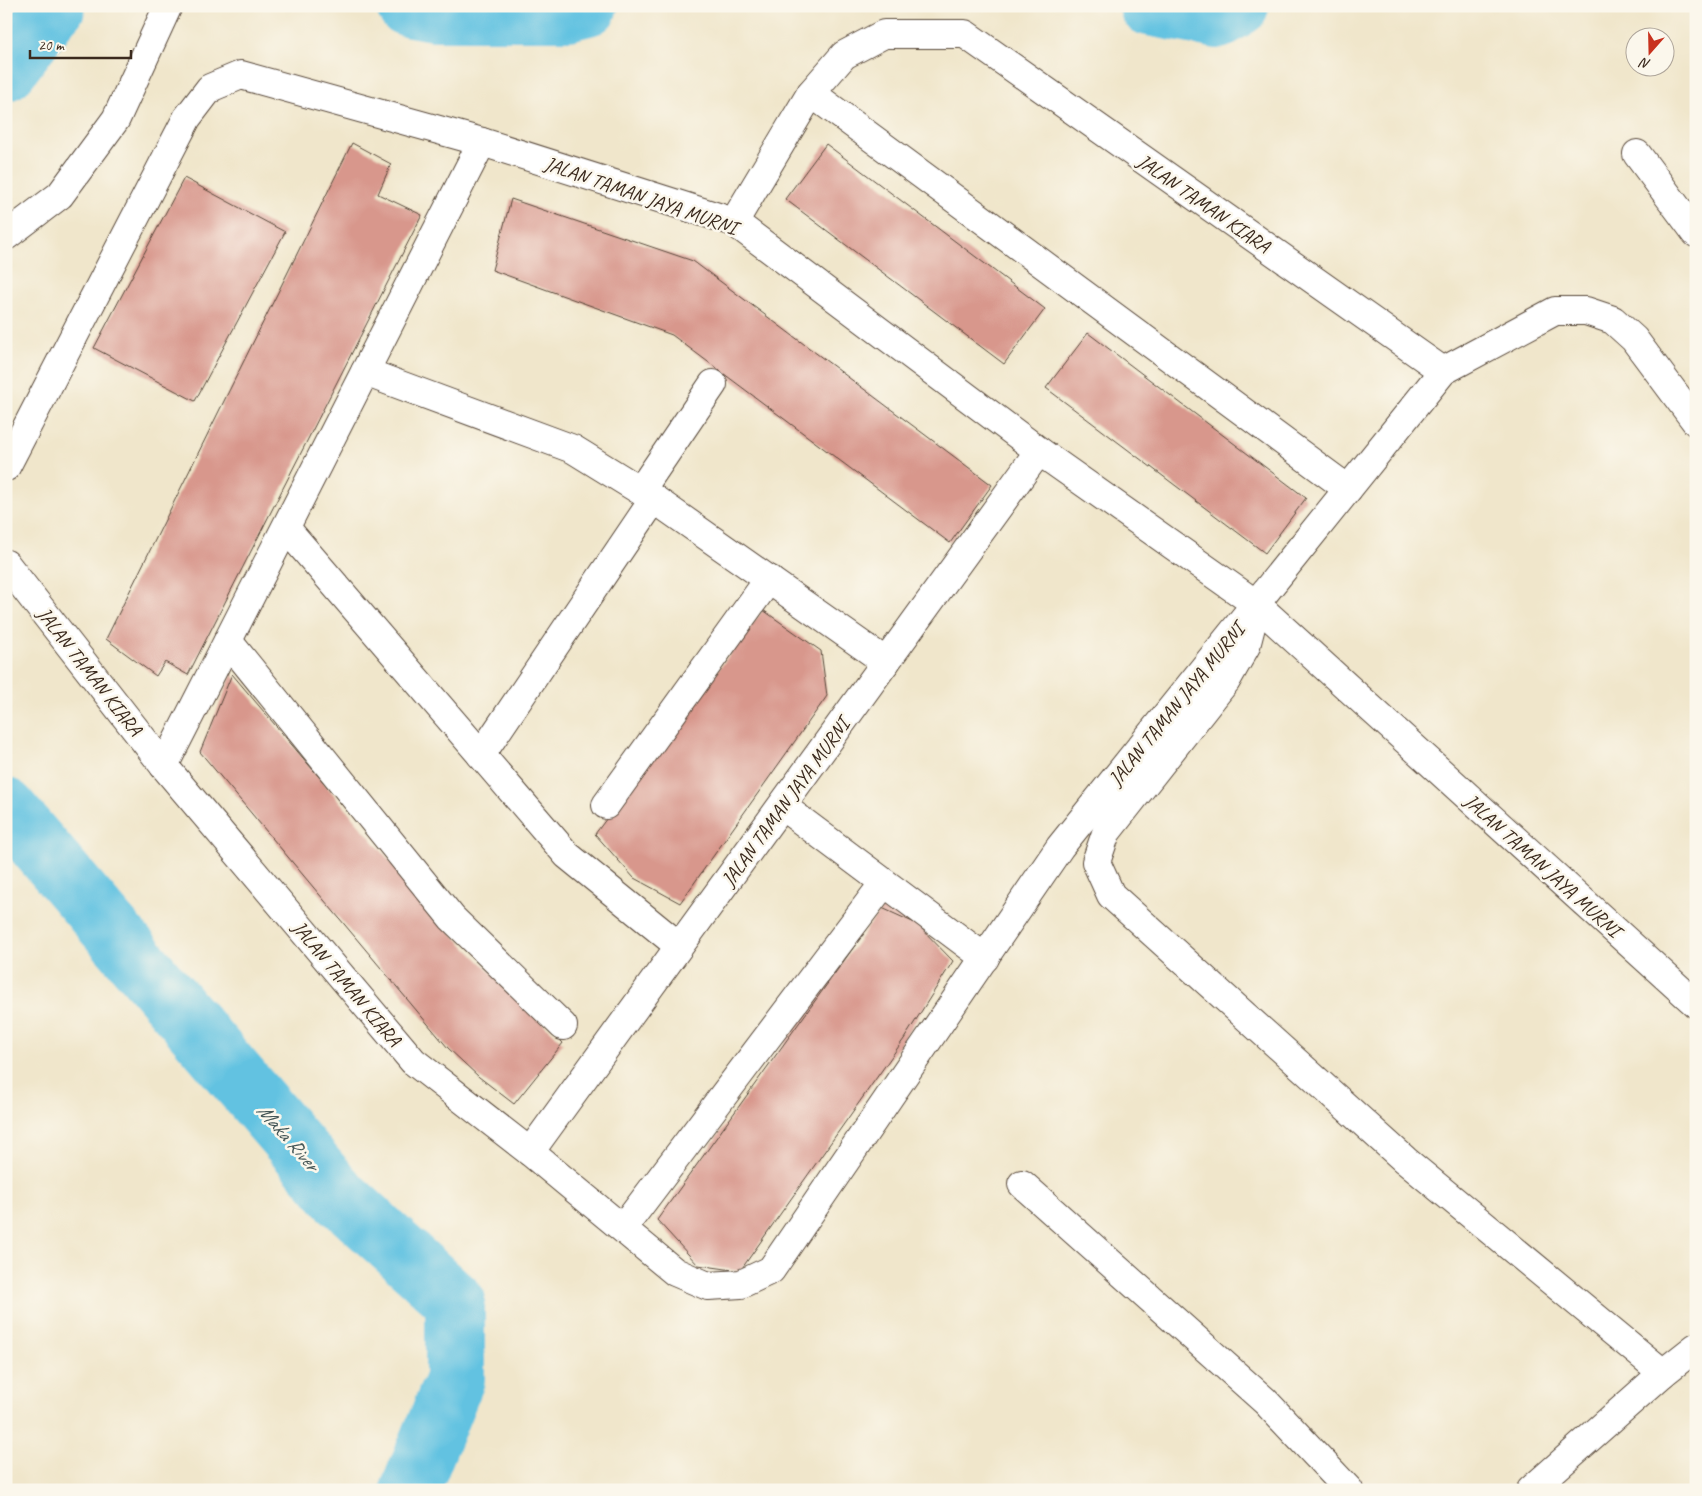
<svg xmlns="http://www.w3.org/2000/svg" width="1702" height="1496" font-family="Caveat,sans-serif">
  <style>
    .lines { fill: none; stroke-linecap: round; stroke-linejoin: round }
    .river { stroke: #62c2e1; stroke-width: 60 }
    .building { fill: #d8978c }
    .minor-casing { stroke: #564638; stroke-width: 30 }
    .minor { stroke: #fff; stroke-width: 28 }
    .labels { text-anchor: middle; stroke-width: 5; stroke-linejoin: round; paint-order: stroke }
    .street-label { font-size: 20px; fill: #3b2a1e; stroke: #fbf7ec }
    .water-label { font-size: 21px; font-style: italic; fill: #475858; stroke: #fbf7ec }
  </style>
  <rect width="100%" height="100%" fill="#fbf7ec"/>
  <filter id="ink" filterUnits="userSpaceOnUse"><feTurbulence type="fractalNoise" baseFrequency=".02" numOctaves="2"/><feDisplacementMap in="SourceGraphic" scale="10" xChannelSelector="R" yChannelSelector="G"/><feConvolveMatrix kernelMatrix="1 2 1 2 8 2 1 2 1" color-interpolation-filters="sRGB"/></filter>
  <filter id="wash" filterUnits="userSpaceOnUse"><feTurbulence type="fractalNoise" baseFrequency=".0096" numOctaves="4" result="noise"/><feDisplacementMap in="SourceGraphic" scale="20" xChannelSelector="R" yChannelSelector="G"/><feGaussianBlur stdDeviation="1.12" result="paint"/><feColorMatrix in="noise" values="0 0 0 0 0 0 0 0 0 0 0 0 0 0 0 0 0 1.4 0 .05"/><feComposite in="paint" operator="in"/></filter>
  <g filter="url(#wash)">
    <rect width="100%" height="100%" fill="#f0e6cb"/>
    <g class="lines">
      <g class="river">
        <path d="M406,6L433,11H568L588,6"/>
        <path d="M1149,6L1218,19L1239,6"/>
        <path d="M6,71L51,11L56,6"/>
        <path d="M6,808L338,1195L455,1301V1379L410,1490"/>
      </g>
    </g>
    <g id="blocks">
      <g class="building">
        <path d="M352,143L391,164L378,194L422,215L188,675L165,662L156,676L106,639Z"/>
        <path d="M826,144L1045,309L1004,364L785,199Z"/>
        <path d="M184,178L285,232L195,401L94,348Z"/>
        <path d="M511,199L693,261L992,485L950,543L672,335L492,270Z"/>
        <path d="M1088,333L1306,498L1265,553L1046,388Z"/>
        <path d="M763,610L821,651L827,696L680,903L634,878L595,834Z"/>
        <path d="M232,674L450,932L563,1043L514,1104L479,1077L448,1048L200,752Z"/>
        <path d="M882,908L917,924L953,961L904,1039L740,1271L698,1265L657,1220Z"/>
      </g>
    </g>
  </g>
  <g filter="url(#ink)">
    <use href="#blocks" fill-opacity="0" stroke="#564638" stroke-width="1"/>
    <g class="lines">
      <g class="minor-casing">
        <g id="minor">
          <path d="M811,93L1348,489"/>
          <path d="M1637,154L1696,233"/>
          <path d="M734,222L811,93L844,55L884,34H965L1443,371"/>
          <path d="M6,236L60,195L116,119L168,6"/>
          <path d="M365,372L573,449L654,499L886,662"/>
          <path d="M6,467L187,118L210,88L241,75L482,142L734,222L1039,451L1256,604L1696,1004"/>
          <path d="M641,490L713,384"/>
          <path d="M286,528L567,855L679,946"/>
          <path d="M6,564L164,766L413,1061L530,1152L675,1272L708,1286L741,1284L771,1270L1060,847L1443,371L1555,311H1586L1613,320L1634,339L1696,422"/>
          <path d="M1254,615L1246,646L1226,681L1106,833L1096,862L1111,895L1405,1160L1663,1373"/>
          <path d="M228,641L452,918L563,1026"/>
          <path d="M481,755L654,499"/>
          <path d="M164,766L482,142"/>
          <path d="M606,805L769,579"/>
          <path d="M782,806L985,958"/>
          <path d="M530,1152L1039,451"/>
          <path d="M1022,1184L1265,1401L1349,1490"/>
          <path d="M623,1228L884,883"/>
          <path d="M1531,1490L1663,1373L1696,1347"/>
        </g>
      </g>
      <use href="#minor" class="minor"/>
    </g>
  </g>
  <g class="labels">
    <g class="street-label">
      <text transform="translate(641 195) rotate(19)" y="7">JALAN TAMAN JAYA MURNI</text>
      <text transform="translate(1204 203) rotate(35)" y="7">JALAN TAMAN KIARA</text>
      <text transform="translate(90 671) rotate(52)" y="7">JALAN TAMAN KIARA</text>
      <text transform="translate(1176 704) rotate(-51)" y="7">JALAN TAMAN JAYA MURNI</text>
      <text transform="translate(785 802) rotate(-54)" y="7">JALAN TAMAN JAYA MURNI</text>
      <text transform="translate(1543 865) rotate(42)" y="7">JALAN TAMAN JAYA MURNI</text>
      <text transform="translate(347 983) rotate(50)" y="7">JALAN TAMAN KIARA</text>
    </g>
    <g class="water-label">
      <text transform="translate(288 1137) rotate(49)" y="7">Maka River</text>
    </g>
  </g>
  <rect width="1702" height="1496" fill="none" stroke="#fbf7ec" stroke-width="25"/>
  <g transform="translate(1650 52) rotate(200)"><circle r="24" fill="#fbf7ec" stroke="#aea59a"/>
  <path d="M0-4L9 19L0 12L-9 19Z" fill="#c8321e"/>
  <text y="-8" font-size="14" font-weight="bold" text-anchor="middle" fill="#3b2a1e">N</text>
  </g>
  <path d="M30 50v8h101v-8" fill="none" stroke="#3b2a1e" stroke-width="2.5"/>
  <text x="38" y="50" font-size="15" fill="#3b2a1e" stroke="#fbf7ec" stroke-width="4" paint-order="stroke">20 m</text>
</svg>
